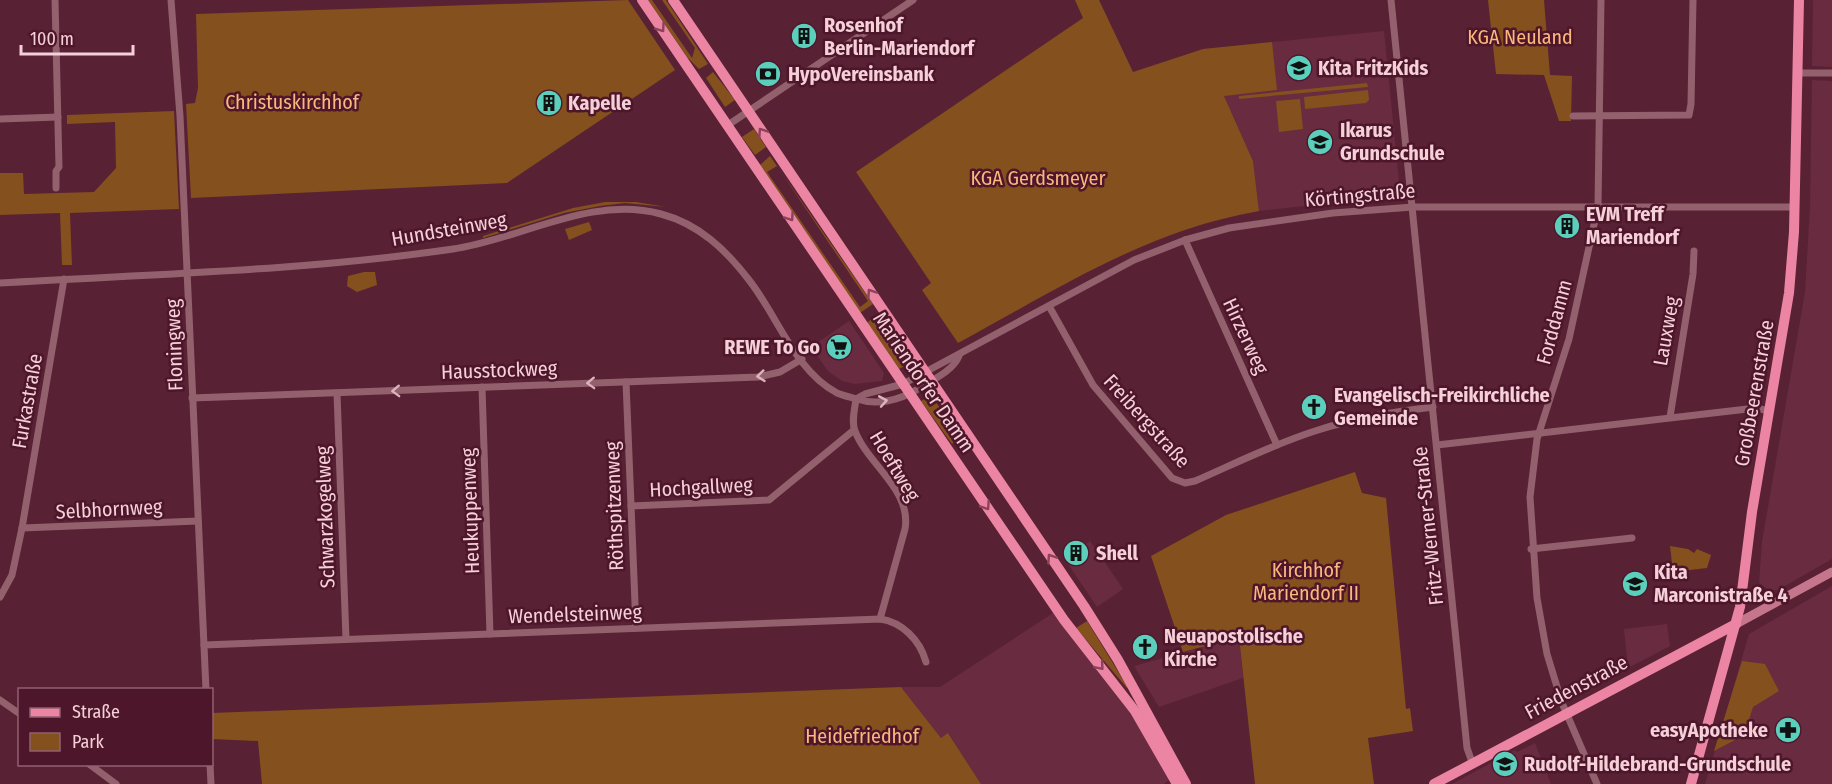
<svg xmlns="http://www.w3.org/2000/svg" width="1832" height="784" font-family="'Fira Sans Condensed',sans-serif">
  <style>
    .built { fill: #692b40 }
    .green { fill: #83501e; fill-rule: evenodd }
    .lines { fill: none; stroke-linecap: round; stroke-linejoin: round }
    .street { stroke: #93606e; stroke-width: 7 }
    .secondary { stroke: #c5758c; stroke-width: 9 }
    .primary { stroke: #ec85a4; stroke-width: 10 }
    .oneway { stroke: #8d425b }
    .oneway2 { stroke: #dcb4be }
    .labels { text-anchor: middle; stroke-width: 5; stroke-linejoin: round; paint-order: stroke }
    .poi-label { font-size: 20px; font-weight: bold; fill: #f5d0d9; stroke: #4d162a; text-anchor: start }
    .park-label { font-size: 20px; fill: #fcb77b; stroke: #4d162a }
    .street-label { font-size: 20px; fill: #f5d0d9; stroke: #4d162a }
  </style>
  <rect width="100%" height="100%" fill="#592134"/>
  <g class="built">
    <path d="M1813,0H1832V67L1812,66Z"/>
    <path d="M1384,31L1400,191L1395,196L1259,211L1253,161L1203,49Z"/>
    <path d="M1812,80L1832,81V559L1778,590H1769L1759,583L1762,542L1805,292L1810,207Z"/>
    <path d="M849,321L884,373L882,381L855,384L842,381L828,371L811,347Z"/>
    <path d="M1090,541L1123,589L1097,607L1064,558Z"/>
    <path d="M1832,586V784H1705L1749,634Z"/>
    <path d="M1053,613L1132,715L1169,780L1164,784H981L949,734L941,738L901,687H940Z"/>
    <path d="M1667,624L1670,646L1628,668L1624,629Z"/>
    <path d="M1239,637L1243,678L1159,707L1134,666Z"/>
    <path d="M1535,743L1551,784H1452L1515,750L1517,752Z"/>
  </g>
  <g class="green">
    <path d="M628,0L675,70L507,183L191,198L186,104L195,103L198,88L196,14Z"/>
    <path d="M648,0H652L692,58L695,48L662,0H666L708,64L699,69L687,57Z"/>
    <path d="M1075,0H1099L1133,72L1203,49L1272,42L1277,90L1224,96L1253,161L1259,211C1145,231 1058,289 958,343L922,290L931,283L856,172L1083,18Z"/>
    <path d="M1488,0H1544L1550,75L1572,76L1571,121H1559L1544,75L1496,74Z"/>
    <path d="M713,72L735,100L725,107L706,78Z"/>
    <path d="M1367,83L1368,87L1239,99V96Z"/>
    <path d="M1368,90L1369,100L1366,103L1305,109L1304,97Z"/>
    <path d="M1300,99L1303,129L1279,132L1276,101Z"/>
    <path d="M174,111L179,209L70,213L72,265H62L60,213L0,215V173H23L24,194L94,192L116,168L115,122L67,124V115Z"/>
    <path d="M754,129L766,147L755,155L742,137Z"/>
    <path d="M770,156L873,304L860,313L760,165ZM777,166L868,301L860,307L767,172Z"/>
    <path d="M605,202H636L666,207L625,203L600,206L564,213L483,238V236L573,208Z"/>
    <path d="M589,222L592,230L569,240L565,229Z"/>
    <path d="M364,272H375L377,285L357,292L347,286L348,276Z"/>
    <path d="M877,314H880L912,362L899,369L867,323Z"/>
    <path d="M931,395L959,436L952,444L921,401Z"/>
    <path d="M1355,472L1362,493L1386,498L1406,709L1410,708L1413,731L1368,738L1374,784H1255L1239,637L1183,652L1151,556L1226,515Z"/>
    <path d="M1670,546L1688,549L1694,553L1697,549L1711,555L1707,568L1673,572Z"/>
    <path d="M1087,621L1127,686V688L1076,628Z"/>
    <path d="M1742,661L1765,664L1779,691L1753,707L1747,726L1754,730L1714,751Z"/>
    <path d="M901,687L941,738L948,733L981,784H262L258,741L212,739V713Z"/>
  </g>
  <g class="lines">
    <g class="street">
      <path d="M55,0L59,167L56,171V188"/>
      <path d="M171,0L180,116L206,690"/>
      <path d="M1391,0L1467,748L1472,762"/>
      <path d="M1797,73H1832"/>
      <path d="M1573,116L1689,115L1691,104L1693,0"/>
      <path d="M0,119L58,117"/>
      <path d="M728,125L913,0"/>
      <path d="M1185,240L1277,445"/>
      <path d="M0,283C151,274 303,271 453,249C522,239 590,195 661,214C699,224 726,250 749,280C777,315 795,371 837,393C844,396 850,397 857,399C877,406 900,400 918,389C932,380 953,371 959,356"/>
      <path d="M1049,306L1093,385L1172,478L1185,483L1195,481C1234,464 1274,444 1315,431C1354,418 1393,412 1433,407"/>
      <path d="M626,382L636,628"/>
      <path d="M482,387L490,634"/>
      <path d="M337,393L346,639"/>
      <path d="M192,398L758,377L780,372L802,359"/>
      <path d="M856,399L865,394L903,384L1134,260L1185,240L1229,228L1333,213L1413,207H1795"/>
      <path d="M856,399C855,408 851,422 855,431C868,465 912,490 905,529L880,619"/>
      <path d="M1670,417L1693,274L1694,251"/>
      <path d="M1437,445L1756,408L1769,411"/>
      <path d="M631,506L769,500L854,430"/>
      <path d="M22,528L198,521"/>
      <path d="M1531,549L1632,538"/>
      <path d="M0,597L12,575L22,528L64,279"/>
      <path d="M204,645L880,619C902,622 920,640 926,662"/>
      <path d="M0,700L20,714"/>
      <path d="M89,764L116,784"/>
      <path d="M210,764L211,784"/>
      <path d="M1597,784L1562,703L1547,654L1537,598L1530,497L1537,439L1569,339L1598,206L1601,0"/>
    </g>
    <path class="secondary" d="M1736,624L1832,572"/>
    <g class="primary">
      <path d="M642,0L1064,620L1135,711L1177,784"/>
      <path d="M673,0L1084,606L1118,660L1186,784"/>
      <path d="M1434,784L1736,624"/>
      <path d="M1691,784L1740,607L1752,512L1789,293L1794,232L1799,0"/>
    </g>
  </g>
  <defs><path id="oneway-chevron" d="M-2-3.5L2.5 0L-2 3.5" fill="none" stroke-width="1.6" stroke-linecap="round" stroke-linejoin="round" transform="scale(1.5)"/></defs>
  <g class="oneway">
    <use href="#oneway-chevron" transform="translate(661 28) rotate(55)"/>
    <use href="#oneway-chevron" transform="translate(762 132) rotate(-124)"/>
    <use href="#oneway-chevron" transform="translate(790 217) rotate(56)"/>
    <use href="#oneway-chevron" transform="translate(871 293) rotate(-124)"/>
    <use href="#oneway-chevron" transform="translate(986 506) rotate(56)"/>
    <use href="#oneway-chevron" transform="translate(1051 558) rotate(-124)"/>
    <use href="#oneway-chevron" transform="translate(1100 666) rotate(50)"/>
  </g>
  <g class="oneway2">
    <use href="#oneway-chevron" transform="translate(761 376) rotate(174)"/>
    <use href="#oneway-chevron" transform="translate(591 383) rotate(178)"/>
    <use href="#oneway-chevron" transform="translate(396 391) rotate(178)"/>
    <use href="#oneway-chevron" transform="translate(883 401) rotate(-10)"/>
  </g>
  <defs>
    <g id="building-disc" transform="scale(1.35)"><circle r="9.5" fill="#5bcebc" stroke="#4d162a"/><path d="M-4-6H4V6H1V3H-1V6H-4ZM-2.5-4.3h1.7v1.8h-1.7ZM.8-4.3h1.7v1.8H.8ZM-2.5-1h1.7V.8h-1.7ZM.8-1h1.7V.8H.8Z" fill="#111"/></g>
    <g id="school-disc" transform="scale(1.35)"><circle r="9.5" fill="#5bcebc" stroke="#4d162a"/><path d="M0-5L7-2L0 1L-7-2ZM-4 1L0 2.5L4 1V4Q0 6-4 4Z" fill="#111"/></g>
    <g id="bank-disc" transform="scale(1.35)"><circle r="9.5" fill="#5bcebc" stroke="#4d162a"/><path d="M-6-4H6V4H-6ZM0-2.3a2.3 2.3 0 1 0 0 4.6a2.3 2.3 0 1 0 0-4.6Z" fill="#111"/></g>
    <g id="supermarket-disc" transform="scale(1.35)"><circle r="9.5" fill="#5bcebc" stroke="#4d162a"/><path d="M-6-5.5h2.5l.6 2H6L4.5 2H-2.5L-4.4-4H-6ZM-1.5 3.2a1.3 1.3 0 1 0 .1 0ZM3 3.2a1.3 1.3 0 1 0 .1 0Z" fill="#111"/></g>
    <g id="church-disc" transform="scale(1.35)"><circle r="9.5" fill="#5bcebc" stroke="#4d162a"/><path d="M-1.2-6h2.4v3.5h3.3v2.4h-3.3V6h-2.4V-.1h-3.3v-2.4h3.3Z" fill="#111"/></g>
    <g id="pharmacy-disc" transform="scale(1.35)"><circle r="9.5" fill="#5bcebc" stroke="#4d162a"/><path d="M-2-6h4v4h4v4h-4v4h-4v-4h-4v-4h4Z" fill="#111"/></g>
  </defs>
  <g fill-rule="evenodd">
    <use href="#building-disc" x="804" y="36"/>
    <use href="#school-disc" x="1299" y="68"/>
    <use href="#bank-disc" x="768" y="74"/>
    <use href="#building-disc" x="549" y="103"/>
    <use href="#school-disc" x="1320" y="142"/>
    <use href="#building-disc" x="1567" y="226"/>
    <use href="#supermarket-disc" x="839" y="347"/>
    <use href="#church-disc" x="1314" y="407"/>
    <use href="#building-disc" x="1076" y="553"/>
    <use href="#school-disc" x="1635" y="584"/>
    <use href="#church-disc" x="1145" y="647"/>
    <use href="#pharmacy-disc" x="1788" y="730"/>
    <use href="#school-disc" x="1505" y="764"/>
  </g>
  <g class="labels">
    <g class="poi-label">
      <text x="824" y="32">Rosenhof<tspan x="824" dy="23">Berlin-Mariendorf</tspan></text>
      <text x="1318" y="75">Kita FritzKids</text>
      <text x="788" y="81">HypoVereinsbank</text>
      <text x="568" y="110">Kapelle</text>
      <text x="1340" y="137">Ikarus<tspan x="1340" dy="23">Grundschule</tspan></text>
      <text x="1586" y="221">EVM Treff<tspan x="1586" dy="23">Mariendorf</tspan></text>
      <text x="820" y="354" text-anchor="end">REWE To Go</text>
      <text x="1334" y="402">Evangelisch-Freikirchliche<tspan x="1334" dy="23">Gemeinde</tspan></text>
      <text x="1096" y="560">Shell</text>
      <text x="1654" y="579">Kita<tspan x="1654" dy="23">Marconistraße 4</tspan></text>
      <text x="1164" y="643">Neuapostolische<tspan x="1164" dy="23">Kirche</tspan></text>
      <text x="1768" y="737" text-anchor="end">easyApotheke</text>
      <text x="1524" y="771">Rudolf-Hildebrand-Grundschule</text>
    </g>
    <g class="park-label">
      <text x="1520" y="44">KGA Neuland</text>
      <text x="292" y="109">Christuskirchhof</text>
      <text x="1038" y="185">KGA Gerdsmeyer</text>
      <text x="1306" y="577">Kirchhof<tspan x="1306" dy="23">Mariendorf II</tspan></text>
      <text x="862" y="743">Heidefriedhof</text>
    </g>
    <g class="street-label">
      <text transform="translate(1360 195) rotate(-5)" y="7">Körtingstraße</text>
      <text transform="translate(449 229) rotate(-10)" y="7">Hundsteinweg</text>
      <text transform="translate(1554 322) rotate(-75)" y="7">Forddamm</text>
      <text transform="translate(1666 331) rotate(-80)" y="7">Lauxweg</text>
      <text transform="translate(1246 336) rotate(65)" y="7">Hirzerweg</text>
      <text transform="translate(174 345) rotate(-92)" y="7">Floningweg</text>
      <text transform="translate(499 370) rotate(-2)" y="7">Hausstockweg</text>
      <text transform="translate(924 382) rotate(56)" y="7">Mariendorfer Damm</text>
      <text transform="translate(1754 393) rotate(-80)" y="7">Großbeerenstraße</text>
      <text transform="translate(27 401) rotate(-80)" y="7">Furkastraße</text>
      <text transform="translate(1147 421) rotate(48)" y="7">Freibergstraße</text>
      <text transform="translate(895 466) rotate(59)" y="7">Hoeftweg</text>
      <text transform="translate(701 487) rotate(-3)" y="7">Hochgallweg</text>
      <text transform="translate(614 506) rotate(-92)" y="7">Röthspitzenweg</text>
      <text transform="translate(109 509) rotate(-3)" y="7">Selbhornweg</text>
      <text transform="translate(470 511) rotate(-92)" y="7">Heukuppenweg</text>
      <text transform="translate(325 517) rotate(-92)" y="7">Schwarzkogelweg</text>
      <text transform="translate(1428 526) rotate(-96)" y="7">Fritz-Werner-Straße</text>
      <text transform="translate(575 614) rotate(-2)" y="7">Wendelsteinweg</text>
      <text transform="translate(1576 687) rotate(-28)" y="7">Friedenstraße</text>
    </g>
  </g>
  <rect x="18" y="688" width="195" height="78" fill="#4d162a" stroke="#906070" stroke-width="1.5"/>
  <rect x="30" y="708" width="30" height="9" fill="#ec85a4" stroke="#906070" stroke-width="1.5"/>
  <text x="72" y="718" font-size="18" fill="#f5d0d9">Straße</text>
  <rect x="30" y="733" width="30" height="18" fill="#83501e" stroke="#906070" stroke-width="1.5"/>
  <text x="72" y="748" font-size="18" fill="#f5d0d9">Park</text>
  <path d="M21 45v9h112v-9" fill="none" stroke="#f5d0d9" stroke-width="3"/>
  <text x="30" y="45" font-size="18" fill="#f5d0d9" stroke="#4d162a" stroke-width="4.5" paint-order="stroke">100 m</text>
</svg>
